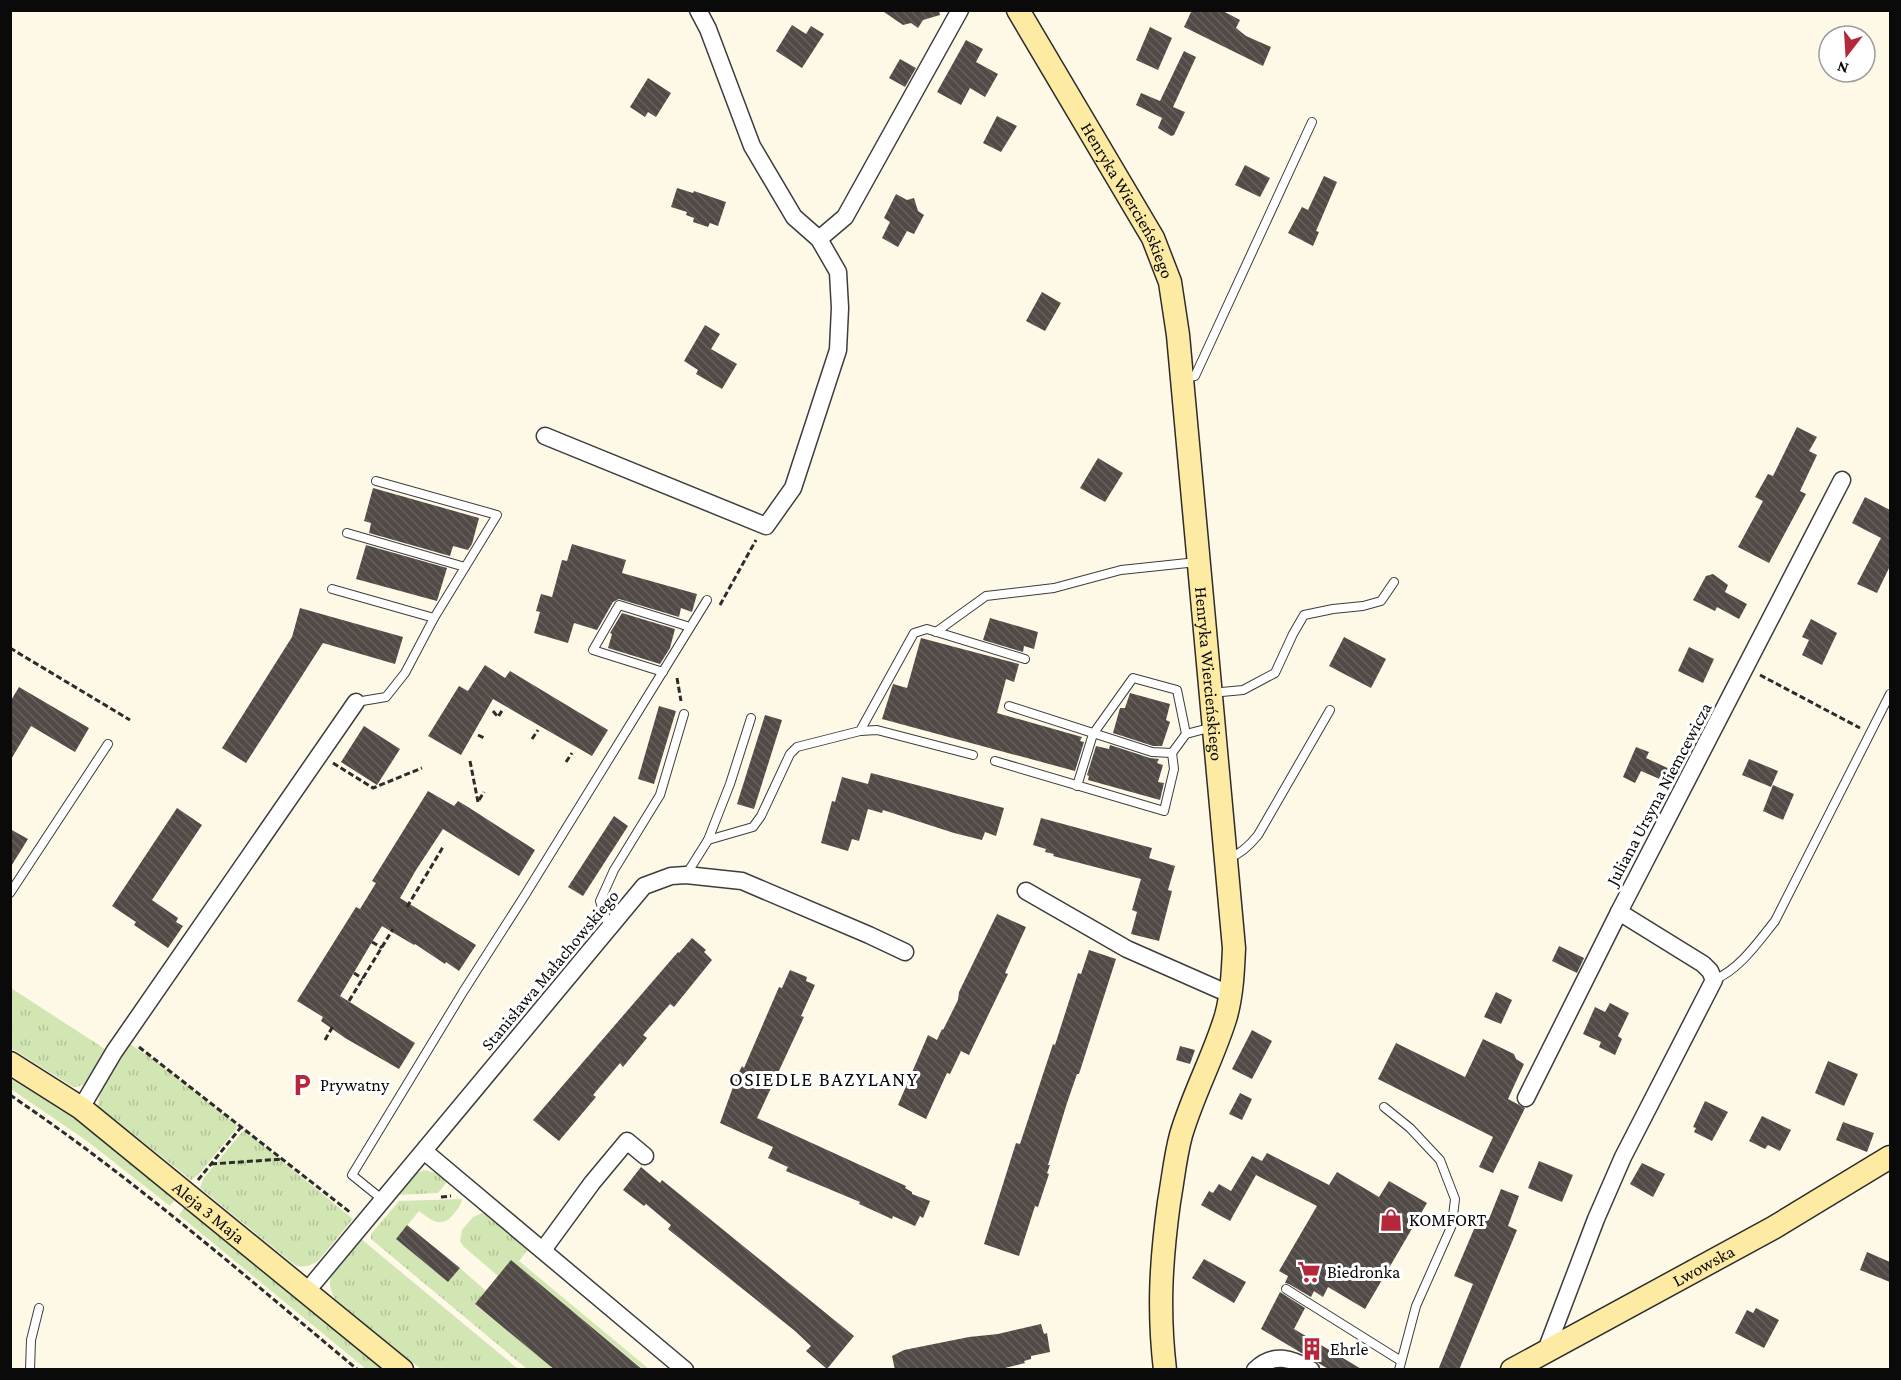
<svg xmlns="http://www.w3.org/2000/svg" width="1901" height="1380" font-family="'Crimson Pro',serif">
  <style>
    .grass { fill: url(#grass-tufts) }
    .building { fill: url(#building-back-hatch) }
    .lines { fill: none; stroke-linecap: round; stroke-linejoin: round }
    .lane-casing { stroke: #3d3d3d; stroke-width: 10 }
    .street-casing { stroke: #3d3d3d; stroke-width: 19 }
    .secondary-casing { stroke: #2c2c2c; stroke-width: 25 }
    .path { stroke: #2c2c2c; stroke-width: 3; stroke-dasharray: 6 3; stroke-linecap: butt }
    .lane { stroke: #fff; stroke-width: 8 }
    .street { stroke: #fff; stroke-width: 16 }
    .secondary { stroke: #fdeba4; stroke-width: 22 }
    .labels { text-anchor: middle; stroke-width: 6; stroke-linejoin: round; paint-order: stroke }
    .street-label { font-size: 18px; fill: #0a0a0a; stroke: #fff }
    .poi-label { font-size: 18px; fill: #0a0a0a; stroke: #fff; text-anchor: start }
    .neighbourhood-label { font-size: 20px; letter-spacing: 1.5px; fill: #0a0a0a; stroke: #fff }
  </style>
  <defs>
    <pattern id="grass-tufts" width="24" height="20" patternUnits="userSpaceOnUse" patternTransform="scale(1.5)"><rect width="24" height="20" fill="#d2e6b3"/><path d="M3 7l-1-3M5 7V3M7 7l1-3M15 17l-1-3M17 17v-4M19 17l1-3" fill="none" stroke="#b3c499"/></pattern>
    <pattern id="building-back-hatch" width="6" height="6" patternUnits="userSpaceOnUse" patternTransform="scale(1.5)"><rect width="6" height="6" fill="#524a47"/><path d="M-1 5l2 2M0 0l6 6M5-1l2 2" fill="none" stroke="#66605d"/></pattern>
  </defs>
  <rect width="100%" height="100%" fill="#fef8e7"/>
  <g class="grass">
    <path d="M11,988L108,1051C100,1065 91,1088 73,1087L11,1048Z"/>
    <path d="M130,1044L158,1063L236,1124L237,1128L198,1175L191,1180L98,1106L100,1090Z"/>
    <path d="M10,1074L66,1110L177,1197L170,1206L87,1141L11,1089Z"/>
    <path d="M245,1131L353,1219L318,1261C308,1267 300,1269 291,1262L200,1188L203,1179L242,1132Z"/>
    <path d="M424,1170L436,1173L447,1182L438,1193L396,1195L413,1175Z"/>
    <path d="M462,1199C461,1206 457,1210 452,1216C440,1229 430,1219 419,1211L396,1239L448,1282L460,1268L486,1291L475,1305L555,1369H527L371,1239V1234L399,1201Z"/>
    <path d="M187,1204L387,1369H366L179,1215Z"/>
    <path d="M482,1213L488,1214L528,1249L519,1261L649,1369H643L511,1261L498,1276L463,1246L460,1241L462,1230L473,1217Z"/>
    <path d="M360,1238L518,1369H421L336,1300C330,1290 328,1284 332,1273Z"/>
  </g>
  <g class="building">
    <path d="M881,10H939L940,15L923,20L918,28L911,23L903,25Z"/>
    <path d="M1192,10H1221L1240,20L1236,28L1246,36L1271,47L1263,66L1184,27Z"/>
    <path d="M792,25L806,34L811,26L824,34L802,68L776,51Z"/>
    <path d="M1150,27L1172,38L1158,70L1136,60Z"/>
    <path d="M966,40L983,49L976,62L998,74L985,97L970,88L961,105L937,92Z"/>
    <path d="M1184,51L1196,57L1173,107L1185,112L1174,135L1171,136L1158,128L1162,118L1136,105L1141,93L1160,101Z"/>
    <path d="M900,59L916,68L905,87L889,78Z"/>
    <path d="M648,78L671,93L656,117L648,112L645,117L630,107Z"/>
    <path d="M997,116L1017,126L1001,152L983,143Z"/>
    <path d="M1245,165L1270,178L1260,197L1235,185Z"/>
    <path d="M1324,176L1337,182L1316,231L1319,232L1313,246L1288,233L1302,207L1308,210Z"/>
    <path d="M677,188L693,193L694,191L726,202L718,226L710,223L708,227L693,222L694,218L686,215L687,212L671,207Z"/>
    <path d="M896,194L907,200L914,198L918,211L924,215L914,234L907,231L898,247L882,238L890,222L884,218Z"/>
    <path d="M1042,292L1061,303L1045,331L1026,321Z"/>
    <path d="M705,325L720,334L711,349L737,364L722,389L696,374L698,370L684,361Z"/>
    <path d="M1797,427L1817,437L1809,451L1817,455L1800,491L1806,494L1769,563L1738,547L1763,501L1755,497L1768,474L1773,476Z"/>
    <path d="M1098,458L1123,473L1105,502L1080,488Z"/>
    <path d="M373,488L479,518L472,544L468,550L453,546L450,556L369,533L371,523L364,521Z"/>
    <path d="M1865,497L1890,510V566L1877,593L1857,584L1881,538L1852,523Z"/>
    <path d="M572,544L626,560L622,573L697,594L692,612L681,608L679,617L619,599L613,602L597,630L574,623L568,643L534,633L540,612L536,611L541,594L552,597L562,560L567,561Z"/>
    <path d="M366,545L447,568L437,601L356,579Z"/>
    <path d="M1713,574L1728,585L1725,592L1747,604L1739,619L1717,607L1715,611L1693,600L1706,576Z"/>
    <path d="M300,608L403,637L395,664L323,643L246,763L222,748L292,637Z"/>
    <path d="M622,613L675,629L670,648L660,664L608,648L612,634L610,633Z"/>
    <path d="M990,618L1038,632L1034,649L1024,646L1023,652L983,640Z"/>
    <path d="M1811,619L1837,633L1822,665L1802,655L1809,640L1802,637Z"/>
    <path d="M1344,637L1386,659L1371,688L1329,666Z"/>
    <path d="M921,638L1019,664L1014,682L1006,679L997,713L1082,737L1080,741L1084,742L1075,771L882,719L893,684L907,688Z"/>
    <path d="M1689,647L1714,659L1703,683L1678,671Z"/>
    <path d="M485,665L505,678L510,671L608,730L592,756L493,699L461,755L428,736L459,686L468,691Z"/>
    <path d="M19,687L89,728L75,752L31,726L10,761V702Z"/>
    <path d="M1130,693L1170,704L1166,720L1170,722L1162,746H1153L1113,733L1120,708H1125Z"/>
    <path d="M659,706L676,711L654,784L638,779Z"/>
    <path d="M765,715L782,720L754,809L737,804Z"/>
    <path d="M364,726L400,749L377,785L341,762Z"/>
    <path d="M1110,745L1150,758L1159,759L1157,763L1163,765L1158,782L1164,783L1160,800L1088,780L1089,776L1087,775L1096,746L1109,749Z"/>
    <path d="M1636,747L1649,752L1646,758L1674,771L1669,783L1641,771L1635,783L1623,777Z"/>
    <path d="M1749,759L1778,771L1771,787L1742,775Z"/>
    <path d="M871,773L1004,808L996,836L985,832L982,840L954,833L883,810L882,813L868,809L859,841L852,839L848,851L821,843L832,801L835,802L842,777L868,784Z"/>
    <path d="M1773,785L1794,794L1783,820L1763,811Z"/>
    <path d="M428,791L454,806L458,801L468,807L535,850L519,876L443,829L416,870L400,898L476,945L459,971L446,962L445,964L415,944L414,945L382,926L372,942L340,996L415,1043L399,1069L345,1038L321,1021L323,1017L297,1001L356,907L360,909L376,883L372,881Z"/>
    <path d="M177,808L202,825L152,900L178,918L176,922L183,926L168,948L134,925L136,922L112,906Z"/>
    <path d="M614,816L628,826L583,896L568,887Z"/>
    <path d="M1041,818L1152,848L1149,858L1175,866L1168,890L1172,891L1159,941L1131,934L1137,912L1132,910L1141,879L1053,856L1054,854L1045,852L1046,849L1033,845Z"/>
    <path d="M10,829L28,839L10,868Z"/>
    <path d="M997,914L1026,927L1005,973L1008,974L969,1055L961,1051L950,1074L947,1073L926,1119L898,1105L928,1035L937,1040L942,1029L943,1030L958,1000L959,992Z"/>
    <path d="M692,938L706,950L704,952L712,960L674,1007L670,1004L643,1035L647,1038L623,1067L620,1063L593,1095L596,1097L559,1141L533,1120L678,952L679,953Z"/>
    <path d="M1559,946L1584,958L1577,973L1552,961Z"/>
    <path d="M1089,950L1116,959L1079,1074H1077L1067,1103L1048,1165H1050L1047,1173L1049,1174L1038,1207L1035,1206L1019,1256L984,1244L1016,1143L1020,1144L1053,1044L1055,1045L1078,973L1081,974Z"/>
    <path d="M790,970L807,977L806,981L815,985L801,1016L804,1017L757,1118L906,1186L905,1188L912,1192V1194L930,1201L923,1218L920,1216L915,1226L893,1216L892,1219L859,1204L860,1202L786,1171L788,1167L768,1158L773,1147L720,1123L737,1076L742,1066L744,1068L779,987L782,988Z"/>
    <path d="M1496,992L1512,1000L1501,1024L1484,1017Z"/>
    <path d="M1610,1003L1629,1013L1618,1036L1622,1039L1615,1055L1599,1047L1601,1042L1583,1034L1595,1007L1605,1012Z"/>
    <path d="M1252,1030L1272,1041L1252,1079L1232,1069Z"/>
    <path d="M1483,1039L1514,1054L1516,1059L1524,1064L1508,1099L1525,1108L1493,1173L1479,1167L1493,1137L1378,1079L1396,1043L1465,1077Z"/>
    <path d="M1180,1046L1195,1050L1190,1064L1176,1060Z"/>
    <path d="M1828,1061L1858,1074L1844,1106L1815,1093Z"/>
    <path d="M1240,1093L1252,1099L1242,1120L1229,1114Z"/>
    <path d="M1705,1101L1728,1112L1712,1141L1694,1132L1696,1128L1693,1127Z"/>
    <path d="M1762,1116L1791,1130L1780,1151L1768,1145L1765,1149L1749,1141Z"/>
    <path d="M1843,1122L1874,1133L1867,1152L1836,1140Z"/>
    <path d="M1267,1153L1329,1185L1337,1172L1379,1197L1389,1181L1427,1203L1365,1309L1328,1287L1323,1297L1314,1291L1311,1297L1289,1284L1285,1283L1288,1276L1279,1271L1317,1206L1256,1175L1230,1221L1201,1205L1209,1191L1213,1193L1219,1184L1231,1191L1252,1156L1262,1161Z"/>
    <path d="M1539,1161L1573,1175L1562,1202L1528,1188Z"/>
    <path d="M1642,1163L1665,1174L1653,1197L1630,1184Z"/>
    <path d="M641,1167L660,1183L662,1180L854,1336L827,1369L806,1351L811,1346L795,1331L668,1229L671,1225L646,1204L644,1206L623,1190Z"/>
    <path d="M1501,1189L1519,1196L1508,1226L1517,1230L1459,1370H1438L1473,1284L1454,1276L1480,1215L1489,1219Z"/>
    <path d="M407,1225L460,1268L448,1282L396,1239Z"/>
    <path d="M1867,1252L1890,1262V1282L1860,1270Z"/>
    <path d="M1204,1259L1246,1282L1234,1303L1192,1278Z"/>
    <path d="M511,1260L643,1370H555L475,1304Z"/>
    <path d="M1280,1292L1305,1308L1294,1329L1363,1370H1330L1261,1329Z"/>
    <path d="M1756,1308L1779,1320L1764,1348L1735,1333L1747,1310L1753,1313Z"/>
    <path d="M1041,1324L1044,1334L1047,1333L1050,1352L1031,1356V1359L1024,1361L1025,1363L997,1370H895L892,1356L904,1350L969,1337L998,1334Z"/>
  </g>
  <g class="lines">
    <g class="lane-casing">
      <g id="lane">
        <path d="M1183,378L1195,376L1312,122"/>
        <path d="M347,533L465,567"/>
        <path d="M332,589L434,618"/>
        <path d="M936,632L986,596L1054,588L1121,570L1197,562"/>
        <path d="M663,672L593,650L619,605L690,627"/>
        <path d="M1211,693L1243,690L1275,673L1293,634L1304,615L1333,609L1363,606L1381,601L1394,582"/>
        <path d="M356,702L386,697L405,673L434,618L497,515L376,481"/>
        <path d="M1009,706L1152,752L1172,753L1186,734L1213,727"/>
        <path d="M860,731L877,730L973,755"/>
        <path d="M995,761L1164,811L1174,769L1172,753"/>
        <path d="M1077,786L1093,734L1133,678L1177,690L1186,734"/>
        <path d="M708,840L730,784L751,718"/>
        <path d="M1229,858C1241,854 1250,845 1258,835L1330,710"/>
        <path d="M686,875L708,840L753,827L761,816L790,754L797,747L860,731L914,633L927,629L1025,659"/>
        <path d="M10,893L108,744"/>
        <path d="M609,928L600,901L614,870L660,795L684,714"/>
        <path d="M1714,980C1740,969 1758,942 1775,921L1890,694"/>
        <path d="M1384,1107L1410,1128L1440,1160L1455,1199L1452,1225L1416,1306L1399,1370"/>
        <path d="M383,1200L352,1175L463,992L525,895L707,600"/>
        <path d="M1286,1289L1401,1361"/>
        <path d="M30,1370L31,1340L39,1308"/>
      </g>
    </g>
    <g class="street-casing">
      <g id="street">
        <path d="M819,239L845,217L960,10"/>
        <path d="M545,436L766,526L793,488L838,350L840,308L838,272L819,239L794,217L752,146L708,29L698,10"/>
        <path d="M1026,891L1127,949L1220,990L1232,991"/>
        <path d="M1526,1098L1619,912"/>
        <path d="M81,1108L114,1052L356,702"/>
        <path d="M424,1151L685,1370"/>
        <path d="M543,1250L592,1183L627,1141L645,1156"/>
        <path d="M307,1291L644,886L671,876L686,875L742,881L869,935L905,952"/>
        <path d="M1545,1353L1596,1219L1623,1157L1714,980L1710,971L1703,964L1619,912L1842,480"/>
        <path d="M1255,1370C1273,1352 1292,1358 1311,1370"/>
      </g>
    </g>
    <g class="secondary-casing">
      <g id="secondary">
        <path id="s1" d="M1018,10L1153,238L1170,282L1178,335L1234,948C1233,971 1232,994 1226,1016C1214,1056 1193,1094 1181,1135C1175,1157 1173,1180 1169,1202C1161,1261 1158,1310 1165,1370"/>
        <path id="s2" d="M10,1063L81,1108L402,1370"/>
        <path id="s3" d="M1512,1370L1773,1228L1890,1157"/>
      </g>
    </g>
    <g class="path">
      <path d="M720,605L756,540"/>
      <path d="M10,648L130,720"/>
      <path d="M1760,675L1860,728"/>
      <path d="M677,678L681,701"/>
      <path d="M493,711L498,717L503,709"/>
      <path d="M478,735L484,738"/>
      <path d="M532,739L538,730"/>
      <path d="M470,761L478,802"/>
      <path d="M566,762L572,753"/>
      <path d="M333,763L373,788L422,768"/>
      <path d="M479,800L484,792"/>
      <path d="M407,907L443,847"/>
      <path d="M372,942L382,948"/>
      <path d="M354,973L363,979"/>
      <path d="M349,1001L393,929"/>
      <path d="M325,1040L333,1026"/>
      <path d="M139,1047L351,1213"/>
      <path d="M10,1095C133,1178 245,1276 358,1370"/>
      <path d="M211,1164L283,1159"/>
      <path d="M198,1180L242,1126"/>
      <path d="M441,1197L451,1196"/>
    </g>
    <use href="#lane" class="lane"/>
    <use href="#street" class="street"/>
    <use href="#secondary" class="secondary"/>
  </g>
  <defs>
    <g id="parking-bare" transform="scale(1.8)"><path d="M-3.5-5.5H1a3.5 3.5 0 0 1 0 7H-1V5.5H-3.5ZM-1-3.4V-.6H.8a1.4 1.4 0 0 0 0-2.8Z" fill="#b5273a" stroke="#fff" stroke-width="2.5" paint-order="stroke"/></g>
    <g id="shop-bare" transform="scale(1.8)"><path d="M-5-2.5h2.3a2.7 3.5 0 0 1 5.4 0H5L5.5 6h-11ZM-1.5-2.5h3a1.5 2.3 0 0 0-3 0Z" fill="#b5273a" stroke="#fff" stroke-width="2.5" paint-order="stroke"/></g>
    <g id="supermarket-bare" transform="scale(1.8)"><path d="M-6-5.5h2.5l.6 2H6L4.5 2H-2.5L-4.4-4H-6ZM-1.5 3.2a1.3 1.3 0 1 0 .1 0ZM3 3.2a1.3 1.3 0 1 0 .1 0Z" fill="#b5273a" stroke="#fff" stroke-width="2.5" paint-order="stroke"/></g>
    <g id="building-bare" transform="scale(1.8)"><path d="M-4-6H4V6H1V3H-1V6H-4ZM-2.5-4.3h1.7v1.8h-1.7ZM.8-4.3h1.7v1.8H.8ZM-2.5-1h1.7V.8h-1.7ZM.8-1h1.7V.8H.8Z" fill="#b5273a" stroke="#fff" stroke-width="2.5" paint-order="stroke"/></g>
  </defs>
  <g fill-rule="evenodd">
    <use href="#parking-bare" x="302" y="1085"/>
    <use href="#shop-bare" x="1391" y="1220"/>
    <use href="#supermarket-bare" x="1309" y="1272"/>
    <use href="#building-bare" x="1312" y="1349"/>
  </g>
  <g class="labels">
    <g class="street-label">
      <text dy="6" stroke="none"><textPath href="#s1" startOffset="220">Henryka Wiercieńskiego</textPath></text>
      <text dy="6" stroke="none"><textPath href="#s1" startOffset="706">Henryka Wiercieńskiego</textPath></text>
      <text transform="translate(1659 794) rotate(-62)" y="6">Juliana Ursyna Niemcewicza</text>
      <text transform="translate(550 970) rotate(-50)" y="6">Stanisława Małachowskiego</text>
      <text dy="6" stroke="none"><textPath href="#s2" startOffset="249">Aleja 3 Maja</textPath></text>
      <text dy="6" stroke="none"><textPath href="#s3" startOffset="218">Lwowska</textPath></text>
    </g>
    <g class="poi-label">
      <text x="320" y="1091">Prywatny</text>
      <text x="1409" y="1226">KOMFORT</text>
      <text x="1327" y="1278">Biedronka</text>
      <text x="1330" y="1355">Ehrle</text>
    </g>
    <g class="neighbourhood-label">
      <text x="824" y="1086">OSIEDLE BAZYLANY</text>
    </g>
  </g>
  <rect width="1901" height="1380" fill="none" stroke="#0a0a0a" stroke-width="24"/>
  <g transform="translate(1847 54) rotate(197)"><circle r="28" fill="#ffffff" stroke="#9d9d9d" stroke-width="1.5"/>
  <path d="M0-4.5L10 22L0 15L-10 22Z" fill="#b5273a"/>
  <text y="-9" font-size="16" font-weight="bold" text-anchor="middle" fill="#0a0a0a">N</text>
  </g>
</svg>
